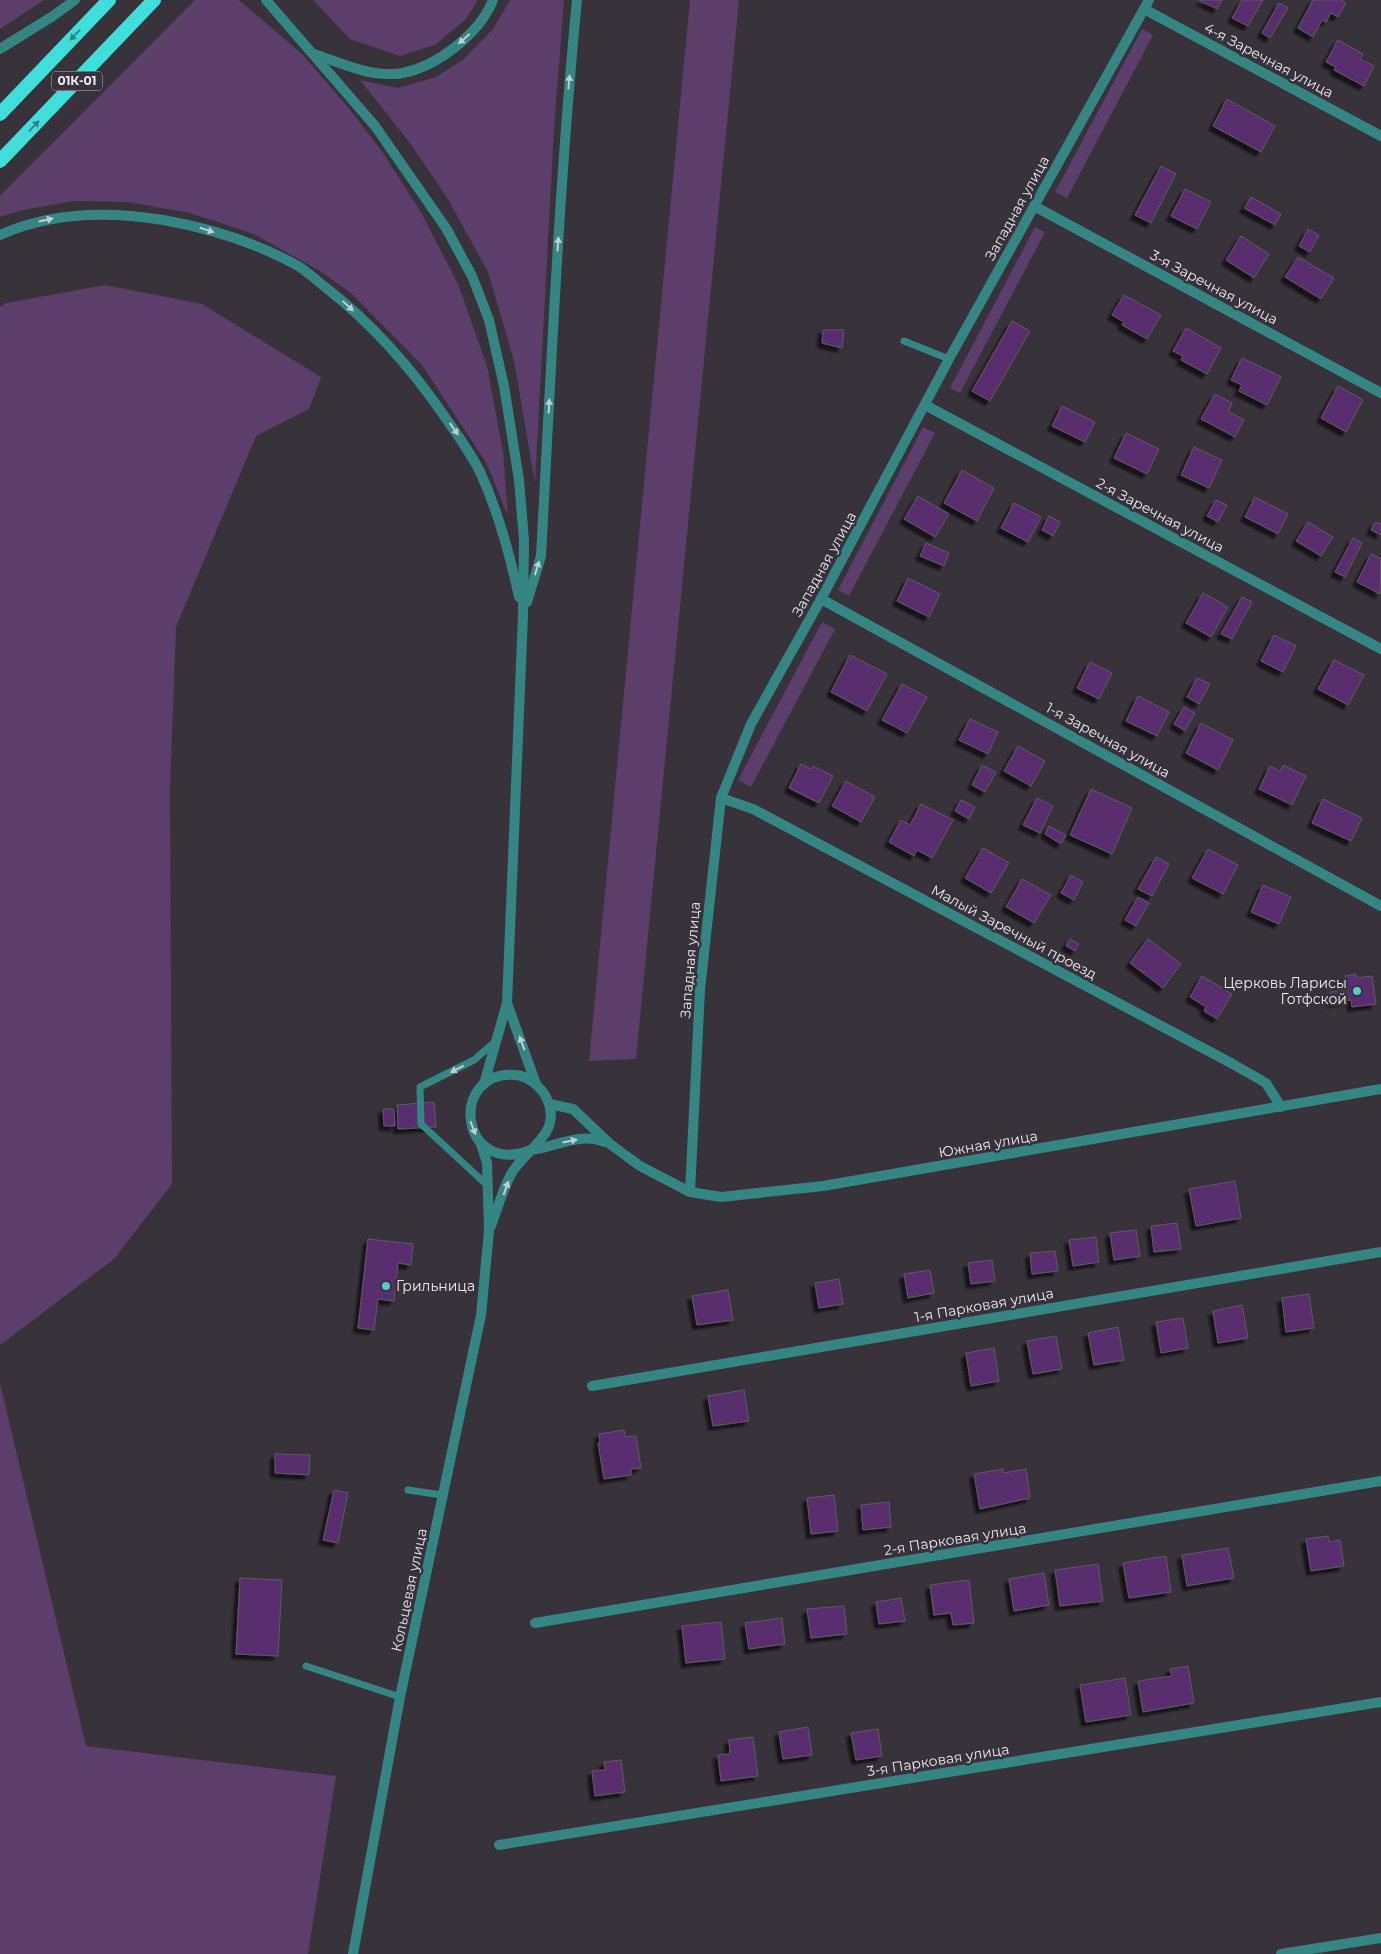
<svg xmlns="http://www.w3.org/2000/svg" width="1381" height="1954" font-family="Montserrat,sans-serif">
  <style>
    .green { fill: #5c3e6b }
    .building { fill: #592f6e; stroke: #5f5963; filter: url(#shadow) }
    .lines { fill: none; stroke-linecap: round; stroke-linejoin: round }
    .service { stroke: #358583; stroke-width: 7 }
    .minor { stroke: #358583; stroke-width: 10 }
    .tertiary { stroke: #358583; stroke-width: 10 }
    .trunk { stroke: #40dedb; stroke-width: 14 }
    .oneway { fill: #3c7f83 }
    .oneway2 { fill: #becfd3 }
    .poi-dot { fill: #53cdca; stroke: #38323b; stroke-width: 2 }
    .labels { text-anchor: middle; stroke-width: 5; stroke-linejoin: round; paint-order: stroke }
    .shield { fill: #38323b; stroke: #b6b1b8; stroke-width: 1 }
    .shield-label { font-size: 12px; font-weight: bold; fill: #ece8ee }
    .street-label { font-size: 14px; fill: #ece8ee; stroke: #38323b }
    .poi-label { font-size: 14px; fill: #ece8ee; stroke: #38323b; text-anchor: end }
  </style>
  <defs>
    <filter id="shadow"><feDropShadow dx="-4.5" dy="4.5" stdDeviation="1" flood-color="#0009"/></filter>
  </defs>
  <rect width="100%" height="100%" fill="#38323b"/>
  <g class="green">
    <path d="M0,0H44L0,29Z"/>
    <path d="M195,0H239L302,54L347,106L383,153L422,214L458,284L487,366L503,452L508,516L487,464L422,365L351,293L320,271L254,234L190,213L128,202L74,201L23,210L0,217V196Z"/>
    <path d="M313,0H478L466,19L435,45L400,56L350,39Z"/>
    <path d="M510,0H564L554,129L535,483L514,361L488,272L448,199L410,143L360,80L398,88L436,77L464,59L493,29Z"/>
    <path d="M690,0H739L636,1059L589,1061Z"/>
    <path d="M1142,29L1153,35L1067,198L1055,192Z"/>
    <path d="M1035,227L1045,232L960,393L950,388Z"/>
    <path d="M105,285L202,304L321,377L309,409L256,436L176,627L170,789L172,1184L114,1259L0,1345V307L7,303Z"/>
    <path d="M923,427L935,433L849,596L838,590Z"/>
    <path d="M822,622L835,629L751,787L738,780Z"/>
    <path d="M0,1383L86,1746L336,1776L308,1954H0Z"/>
  </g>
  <g class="building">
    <path d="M1199,0H1222L1217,9Z"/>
    <path d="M1242,0H1263L1248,26L1232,18Z"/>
    <path d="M1313,0H1341L1346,3L1338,17L1331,13L1326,22L1322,20L1313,37L1298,28Z"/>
    <path d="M1279,3L1288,8L1270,38L1262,33Z"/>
    <path d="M1338,40L1363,54L1360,59L1374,66L1364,86L1334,70L1336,67L1326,62Z"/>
    <path d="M1227,99L1275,126L1261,152L1213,126Z"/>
    <path d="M1161,166L1176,174L1151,223L1135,215Z"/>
    <path d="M1185,189L1211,202L1197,229L1171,216Z"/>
    <path d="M1251,197L1281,214L1275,225L1244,208Z"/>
    <path d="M1308,229L1319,235L1310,252L1299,246Z"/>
    <path d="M1241,236L1269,254L1254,278L1226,260Z"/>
    <path d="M1298,257L1334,278L1321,299L1285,277Z"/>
    <path d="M1124,295L1161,315L1147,339L1122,325L1124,322L1112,315Z"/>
    <path d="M1012,321L1030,331L990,401L972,391Z"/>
    <path d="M1186,328L1221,348L1207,374L1181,360L1183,356L1173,351Z"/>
    <path d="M823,330H844L842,348L822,343Z"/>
    <path d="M1242,358L1281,377L1267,405L1239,391L1242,385L1231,380Z"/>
    <path d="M1338,386L1363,400L1346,432L1321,418Z"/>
    <path d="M1215,394L1232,403L1228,411L1244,420L1235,437L1201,419Z"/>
    <path d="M1062,406L1095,422L1085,442L1052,426Z"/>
    <path d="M1126,433L1159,449L1147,474L1114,458Z"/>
    <path d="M1194,447L1222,460L1209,488L1181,475Z"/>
    <path d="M962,470L994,488L977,521L944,503Z"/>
    <path d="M918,496L949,514L935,537L904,519Z"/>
    <path d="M1255,497L1288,514L1278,534L1245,517Z"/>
    <path d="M1216,500L1227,505L1218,522L1207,516Z"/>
    <path d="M1014,503L1041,517L1028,542L1001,528Z"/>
    <path d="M1049,516L1060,522L1053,536L1042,530Z"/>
    <path d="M1308,522L1333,537L1321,556L1296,541Z"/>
    <path d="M1375,522L1381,524V535L1371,530Z"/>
    <path d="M1353,538L1362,543L1345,577L1335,572Z"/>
    <path d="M926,543L949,553L944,566L920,556Z"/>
    <path d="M1371,554L1381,559L1380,594L1357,582Z"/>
    <path d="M908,578L940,594L929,617L897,601Z"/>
    <path d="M1203,593L1228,607L1211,637L1186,623Z"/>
    <path d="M1242,597L1252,602L1232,639L1221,634Z"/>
    <path d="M1274,635L1296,646L1283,672L1261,661Z"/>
    <path d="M850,655L887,674L867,711L831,692Z"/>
    <path d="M1334,660L1364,675L1348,705L1318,689Z"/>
    <path d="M1090,662L1112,673L1099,699L1077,688Z"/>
    <path d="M1197,678L1210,684L1199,704L1187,697Z"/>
    <path d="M902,684L927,697L907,733L882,720Z"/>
    <path d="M1138,696L1169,712L1157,736L1126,721Z"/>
    <path d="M1184,707L1195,713L1185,731L1174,724Z"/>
    <path d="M970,719L998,732L988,754L959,740Z"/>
    <path d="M1201,723L1233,740L1218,770L1186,753Z"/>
    <path d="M1018,746L1045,761L1031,786L1004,771Z"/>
    <path d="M801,764L811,769L813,766L833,776L819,803L789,788Z"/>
    <path d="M982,765L996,772L985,792L972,785Z"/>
    <path d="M1283,765L1306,776L1292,805L1259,789L1270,766L1280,771Z"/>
    <path d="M846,781L875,797L861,822L832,806Z"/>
    <path d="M1091,789L1132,808L1112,854L1070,835Z"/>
    <path d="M1037,798L1053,806L1040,833L1023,825Z"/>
    <path d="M1323,799L1362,818L1351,841L1312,823Z"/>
    <path d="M961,800L975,807L969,819L955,811Z"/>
    <path d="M921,804L953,820L932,858L917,850L914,856L889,842L901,820L910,825Z"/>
    <path d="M1049,826L1066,835L1061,844L1045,834Z"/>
    <path d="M983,848L1009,863L991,893L965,878Z"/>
    <path d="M1208,849L1238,865L1223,894L1192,878Z"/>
    <path d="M1156,857L1169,864L1152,896L1138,889Z"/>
    <path d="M1071,875L1083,882L1074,900L1061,893Z"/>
    <path d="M1022,879L1051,895L1034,923L1006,907Z"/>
    <path d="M1263,885L1291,897L1279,924L1251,912Z"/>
    <path d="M1138,897L1149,903L1136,926L1125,920Z"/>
    <path d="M1070,939L1079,944L1075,951L1066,946Z"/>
    <path d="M1148,939L1181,964L1163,988L1130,963Z"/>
    <path d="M1356,974L1357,978L1372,976L1376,1004L1352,1007L1351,1000L1332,1003L1330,992L1347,990L1345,976Z"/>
    <path d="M1202,976L1232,994L1217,1019L1204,1011L1206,1007L1190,997Z"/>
    <path d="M434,1102L436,1127L398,1129L397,1105Z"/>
    <path d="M383,1109H394L395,1126H384Z"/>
    <path d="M1235,1181L1241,1218L1196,1226L1189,1189Z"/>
    <path d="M1177,1223L1181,1249L1154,1252L1151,1226Z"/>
    <path d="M1136,1230L1140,1256L1114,1260L1110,1233Z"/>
    <path d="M1096,1237L1099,1262L1073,1266L1069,1240Z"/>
    <path d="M368,1239L413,1244L411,1265L398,1263L394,1301L378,1299L374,1330L358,1328Z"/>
    <path d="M1055,1251L1058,1271L1032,1274L1030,1253Z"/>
    <path d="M992,1260L995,1281L971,1284L968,1263Z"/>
    <path d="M930,1270L934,1293L908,1298L904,1274Z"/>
    <path d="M839,1279L843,1304L819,1308L815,1283Z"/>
    <path d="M728,1290L733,1320L697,1325L692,1296Z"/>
    <path d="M1309,1294L1314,1328L1286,1332L1282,1298Z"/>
    <path d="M1242,1305L1248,1338L1218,1343L1213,1311Z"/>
    <path d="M1183,1318L1188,1348L1161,1353L1156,1322Z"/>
    <path d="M1118,1327L1124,1360L1094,1365L1088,1333Z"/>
    <path d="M1056,1336L1062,1369L1033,1374L1027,1341Z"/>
    <path d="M994,1348L999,1381L971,1386L966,1353Z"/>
    <path d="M744,1390L749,1421L713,1426L708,1396Z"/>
    <path d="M624,1430L625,1437L636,1436L641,1468L631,1469V1475L604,1479L598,1443L600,1442L599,1434Z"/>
    <path d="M275,1454L310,1455L309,1475L275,1473Z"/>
    <path d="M1003,1469L1004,1473L1026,1469L1030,1498L980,1509L974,1474Z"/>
    <path d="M334,1490L348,1493L338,1543L323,1540Z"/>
    <path d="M834,1495L838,1531L811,1534L807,1498Z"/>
    <path d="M889,1502L891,1527L863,1530L861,1505Z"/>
    <path d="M1328,1536L1329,1542L1340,1540L1344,1566L1311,1571L1306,1539Z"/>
    <path d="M1228,1548L1234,1578L1187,1586L1182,1555Z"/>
    <path d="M1166,1556L1171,1592L1129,1598L1123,1563Z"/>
    <path d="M1098,1564L1103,1601L1060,1606L1055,1570Z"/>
    <path d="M1044,1573L1049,1605L1014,1611L1009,1579Z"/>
    <path d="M240,1578L282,1580L278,1656L236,1654Z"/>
    <path d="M969,1580L974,1623L953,1625L951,1613L934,1615L930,1585Z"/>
    <path d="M901,1598L905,1621L879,1624L876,1602Z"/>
    <path d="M844,1606L847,1634L811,1638L807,1609Z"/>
    <path d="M782,1618L785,1644L749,1649L745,1623Z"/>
    <path d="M721,1622L725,1659L686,1663L682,1626Z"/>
    <path d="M1188,1666L1194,1703L1143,1712L1138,1681L1172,1676L1170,1669Z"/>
    <path d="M1125,1678L1131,1715L1086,1722L1080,1685Z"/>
    <path d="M808,1727L812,1755L783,1759L779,1732Z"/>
    <path d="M878,1729L882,1756L856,1760L851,1733Z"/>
    <path d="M753,1737L758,1776L721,1781L718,1755L730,1754L729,1740Z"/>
    <path d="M621,1760L625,1792L595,1796L592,1771L605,1770L604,1762Z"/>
  </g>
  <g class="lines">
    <g class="service">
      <path d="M904,341L949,359"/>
      <path d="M488,1186L421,1124L420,1087L474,1060L496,1041"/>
      <path d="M408,1490L442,1495"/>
      <path d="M306,1666L400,1697"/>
    </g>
    <g class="minor">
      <path d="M1144,9L1381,136"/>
      <path d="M1034,206L1381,393"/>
      <path d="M925,405L1381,649"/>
      <path d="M821,599L1381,906"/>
      <path d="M721,798L753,809L1231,1063L1266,1083L1281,1107"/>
      <path d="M549,1104L573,1109L610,1144L640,1166L690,1192L721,1197L823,1186L1381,1089"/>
      <path d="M531,1150C555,1147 580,1132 604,1142"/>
      <path d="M690,1192L700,990L721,798L751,724L821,599L949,359L1149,0"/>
      <path d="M592,1386L1381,1252"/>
      <path d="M535,1623L1381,1481"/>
      <path d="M499,1845L1381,1702"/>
      <path d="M1281,1954L1381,1938"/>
    </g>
    <g class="tertiary">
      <path d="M266,0L375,126L446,228L472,276L489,320L504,386L519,480L524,540L523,615L507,1003L484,1084"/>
      <path d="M0,49L53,16L75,0"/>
      <path d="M314,54C332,60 350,68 369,72C378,74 394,75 403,73C438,66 480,33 493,0"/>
      <path d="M0,235C51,212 108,211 163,220C209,228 257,243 298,266C308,272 316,280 325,287C373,324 413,370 447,420C459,437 472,455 481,474C499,514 510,555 519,597"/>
      <path d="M527,602L541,556C551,371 559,185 577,0"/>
      <path d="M507,1003L536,1084"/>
      <path d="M491,1226C497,1210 502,1192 510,1176C524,1148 565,1135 546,1097C541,1087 528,1076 516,1075C448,1069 459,1178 531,1150"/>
      <path d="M353,1954L400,1697L481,1315L489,1231L487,1163L481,1144"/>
    </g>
    <g class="trunk">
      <path d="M0,114L109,0"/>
      <path d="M0,161L154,0"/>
    </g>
  </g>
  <defs><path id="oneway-solid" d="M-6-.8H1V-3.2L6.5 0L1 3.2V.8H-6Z" transform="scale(1.25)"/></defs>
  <g class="oneway">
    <use href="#oneway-solid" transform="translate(75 35) rotate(134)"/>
    <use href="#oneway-solid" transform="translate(34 126) rotate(-46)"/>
  </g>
  <g class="oneway2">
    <use href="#oneway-solid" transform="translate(464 39) rotate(139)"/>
    <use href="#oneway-solid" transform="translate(569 82) rotate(-85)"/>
    <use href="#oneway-solid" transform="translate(46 220) rotate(-12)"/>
    <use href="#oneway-solid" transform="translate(207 230) rotate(17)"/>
    <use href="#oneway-solid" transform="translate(558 244) rotate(-86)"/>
    <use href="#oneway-solid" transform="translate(348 306) rotate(43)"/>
    <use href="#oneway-solid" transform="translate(549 406) rotate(-87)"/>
    <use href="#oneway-solid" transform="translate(454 429) rotate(55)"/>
    <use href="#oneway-solid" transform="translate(537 568) rotate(-73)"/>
    <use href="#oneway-solid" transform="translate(522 1043) rotate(-110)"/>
    <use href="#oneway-solid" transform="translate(457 1069) rotate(153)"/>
    <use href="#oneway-solid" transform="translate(473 1128) rotate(69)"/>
    <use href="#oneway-solid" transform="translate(570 1141) rotate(-12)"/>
    <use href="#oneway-solid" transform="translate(506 1188) rotate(-70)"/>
  </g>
  <g class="poi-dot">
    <circle cx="1357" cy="991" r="5"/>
    <circle cx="386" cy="1286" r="5"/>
  </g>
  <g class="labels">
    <rect class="shield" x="52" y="71.5" width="50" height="19" rx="4"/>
    <g class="shield-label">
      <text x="77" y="85">01К-01</text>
    </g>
    <g class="street-label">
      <text transform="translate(1269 60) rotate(28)" y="5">4-я Заречная улица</text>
      <text transform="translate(1017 208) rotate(-61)" y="5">Западная улица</text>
      <text transform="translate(1214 287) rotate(28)" y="5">3-я Заречная улица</text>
      <text transform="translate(1160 515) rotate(28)" y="5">2-я Заречная улица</text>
      <text transform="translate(824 564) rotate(-61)" y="5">Западная улица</text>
      <text transform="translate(1108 740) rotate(29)" y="5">1-я Заречная улица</text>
      <text transform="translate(1014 932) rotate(28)" y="5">Малый Заречный проезд</text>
      <text transform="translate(690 960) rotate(-85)" y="5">Западная улица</text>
      <text transform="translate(988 1144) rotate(-10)" y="5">Южная улица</text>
      <text transform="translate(984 1305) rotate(-10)" y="5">1-я Парковая улица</text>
      <text transform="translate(955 1539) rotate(-9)" y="5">2-я Парковая улица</text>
      <text transform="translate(409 1590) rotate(-78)" y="5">Кольцевая улица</text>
      <text transform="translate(938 1760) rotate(-9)" y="5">3-я Парковая улица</text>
    </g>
    <g class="poi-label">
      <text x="1347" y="988">Церковь Ларисы<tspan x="1347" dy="16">Готфской</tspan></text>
      <text x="396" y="1291" text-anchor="start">Грильница</text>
    </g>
  </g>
</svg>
